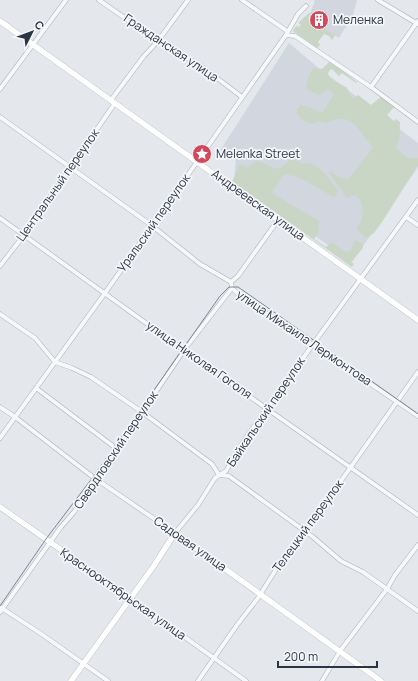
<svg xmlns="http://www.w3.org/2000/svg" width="418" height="681" font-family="Manrope,sans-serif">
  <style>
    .built { fill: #d2d6de }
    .green { fill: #c9d6c5 }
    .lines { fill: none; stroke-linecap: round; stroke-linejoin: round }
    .street-casing { stroke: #a9aeb7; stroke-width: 5 }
    .secondary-casing { stroke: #a9aeb7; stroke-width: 6 }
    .street { stroke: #f7f8fa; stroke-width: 4 }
    .secondary { stroke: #fff; stroke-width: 5.5 }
    .tram { stroke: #7d8696; stroke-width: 1 }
    .labels { text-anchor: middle; stroke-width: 3.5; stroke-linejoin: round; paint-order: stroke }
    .poi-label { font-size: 12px; fill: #2b3445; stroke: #f4f6f9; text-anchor: start }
    .street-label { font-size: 12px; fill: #2b3445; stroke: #f4f6f9 }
  </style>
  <rect width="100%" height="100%" fill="#e4e7ec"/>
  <g class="built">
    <path d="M313,0H357L353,15L339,38L308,19L315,1Z"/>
    <path d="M289,43L316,66L418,143V167L352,262L234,179L236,161L227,155L216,157Z"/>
  </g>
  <g class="green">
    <path d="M309,13L310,14L308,18L335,35L332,40L329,36L324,34L318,42L320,45L317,48L293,31L296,26L299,27L301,24L298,23Z"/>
    <path d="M330,61L357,82L356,83L342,73L339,76L332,69L329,71L328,74L330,78L347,88L351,96L354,98L358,95L371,105L381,97L395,106L387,115L394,121L396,119L400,122C399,132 402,139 395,147L407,158H418V165L382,222L374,233L366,238L356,229C364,218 364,213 360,199L354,195L347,198L329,173L331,171L338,177L349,179L373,147C359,132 351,109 327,123L318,121L312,124L303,120L297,114V109L301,105L312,108L319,112H323L334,94L328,89L319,95L306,89L309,75L313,68L322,69Z"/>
    <path d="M291,158L302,164C318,159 329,180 338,190L336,195L334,197L298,177L284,174L272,193L319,221L318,233L314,239L326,247L331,242L346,252L351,250L355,240L362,243L363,248L351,262L354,264L352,267L232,182L240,164L247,168L257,161C277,165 274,177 291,158Z"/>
  </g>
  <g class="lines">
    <g class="street-casing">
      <g id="street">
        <path d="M99,0L158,41L201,66L242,97"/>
        <path d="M242,0L287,31"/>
        <path d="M378,0L418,24"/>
        <path d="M286,35L295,36L371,87L418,122"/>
        <path d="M371,87L418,21"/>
        <path d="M0,89L66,0"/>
        <path d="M111,100L144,56L158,41L188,0"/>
        <path d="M0,117L151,225L200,264L231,282L232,288L238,294L418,416"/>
        <path d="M406,217L418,225"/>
        <path d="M0,218L182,349L418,515"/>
        <path d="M0,266L24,235L115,103"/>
        <path d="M231,282L238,276L278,220"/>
        <path d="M0,314L35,338L55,362L72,368L91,377L142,412L212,464L219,475L229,476L313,537L341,561L363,572L418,611"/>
        <path d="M36,388L117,449"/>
        <path d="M0,407L15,417L93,477L175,533L198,505L215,478L226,471L245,439L311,347L418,200"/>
        <path d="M0,438L105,293L286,35L298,14L306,6"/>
        <path d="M130,598L246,681"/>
        <path d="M0,607L40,633L108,681"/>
        <path d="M0,612L61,527L74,512L97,479L184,350L232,288"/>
        <path d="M198,681L237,625L258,598L280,563L326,502L418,372"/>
        <path d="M322,681L340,651L387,589L395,575L418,545"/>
      </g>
    </g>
    <g class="secondary-casing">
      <g id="secondary">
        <path d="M0,21L418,320"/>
        <path d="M0,507L130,598"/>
        <path d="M71,681L153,567L175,533L381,681"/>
      </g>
    </g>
    <use href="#street" class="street"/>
    <use href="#secondary" class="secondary"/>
    <path class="tram" d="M0,606L46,539L93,477L220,296L229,287H238L271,310L418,414"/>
  </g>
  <defs>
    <g id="building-disc" transform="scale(1)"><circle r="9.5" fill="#d1495b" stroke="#f4f6f9"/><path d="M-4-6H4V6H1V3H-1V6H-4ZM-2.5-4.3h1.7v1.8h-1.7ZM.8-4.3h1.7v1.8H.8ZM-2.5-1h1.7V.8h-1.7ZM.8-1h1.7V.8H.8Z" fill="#fff"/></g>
    <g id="sight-disc" transform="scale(1)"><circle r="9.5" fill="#d1495b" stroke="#f4f6f9"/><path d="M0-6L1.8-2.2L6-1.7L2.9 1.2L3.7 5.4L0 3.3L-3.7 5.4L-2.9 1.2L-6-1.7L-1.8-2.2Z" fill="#fff"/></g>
  </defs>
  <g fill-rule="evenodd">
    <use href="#building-disc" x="319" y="20"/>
    <use href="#sight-disc" x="202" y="154"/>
  </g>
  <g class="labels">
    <g class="poi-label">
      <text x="333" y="24">Меленка</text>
      <text x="216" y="158">Melenka Street</text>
    </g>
    <g class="street-label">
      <text transform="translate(171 48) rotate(34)" y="4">Гражданская улица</text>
      <text transform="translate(58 185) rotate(-55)" y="4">Центральный переулок</text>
      <text transform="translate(258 205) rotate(36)" y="4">Андреевская улица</text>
      <text transform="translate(154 223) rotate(-55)" y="4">Уральский переулок</text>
      <text transform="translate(304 338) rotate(34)" y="4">улица Михаила Лермонтова</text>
      <text transform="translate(199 360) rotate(35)" y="4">улица Николая Гоголя</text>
      <text transform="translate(266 412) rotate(-56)" y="4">Байкальский переулок</text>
      <text transform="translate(116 450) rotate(-56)" y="4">Свердловский переулок</text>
      <text transform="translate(308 526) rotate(-54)" y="4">Телецкий переулок</text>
      <text transform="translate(190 544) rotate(35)" y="4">Садовая улица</text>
      <text transform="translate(123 594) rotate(35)" y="4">Краснооктябрьская улица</text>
    </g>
  </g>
  <g transform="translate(32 32) rotate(48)" stroke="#f4f6f9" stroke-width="3" paint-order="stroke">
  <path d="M0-3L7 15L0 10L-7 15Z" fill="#2b3445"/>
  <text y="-6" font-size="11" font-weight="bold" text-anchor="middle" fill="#2b3445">С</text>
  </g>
  <path d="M278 661v6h99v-6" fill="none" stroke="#2b3445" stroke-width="2"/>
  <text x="284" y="661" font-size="12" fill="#2b3445" stroke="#f4f6f9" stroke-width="3" paint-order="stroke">200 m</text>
</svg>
